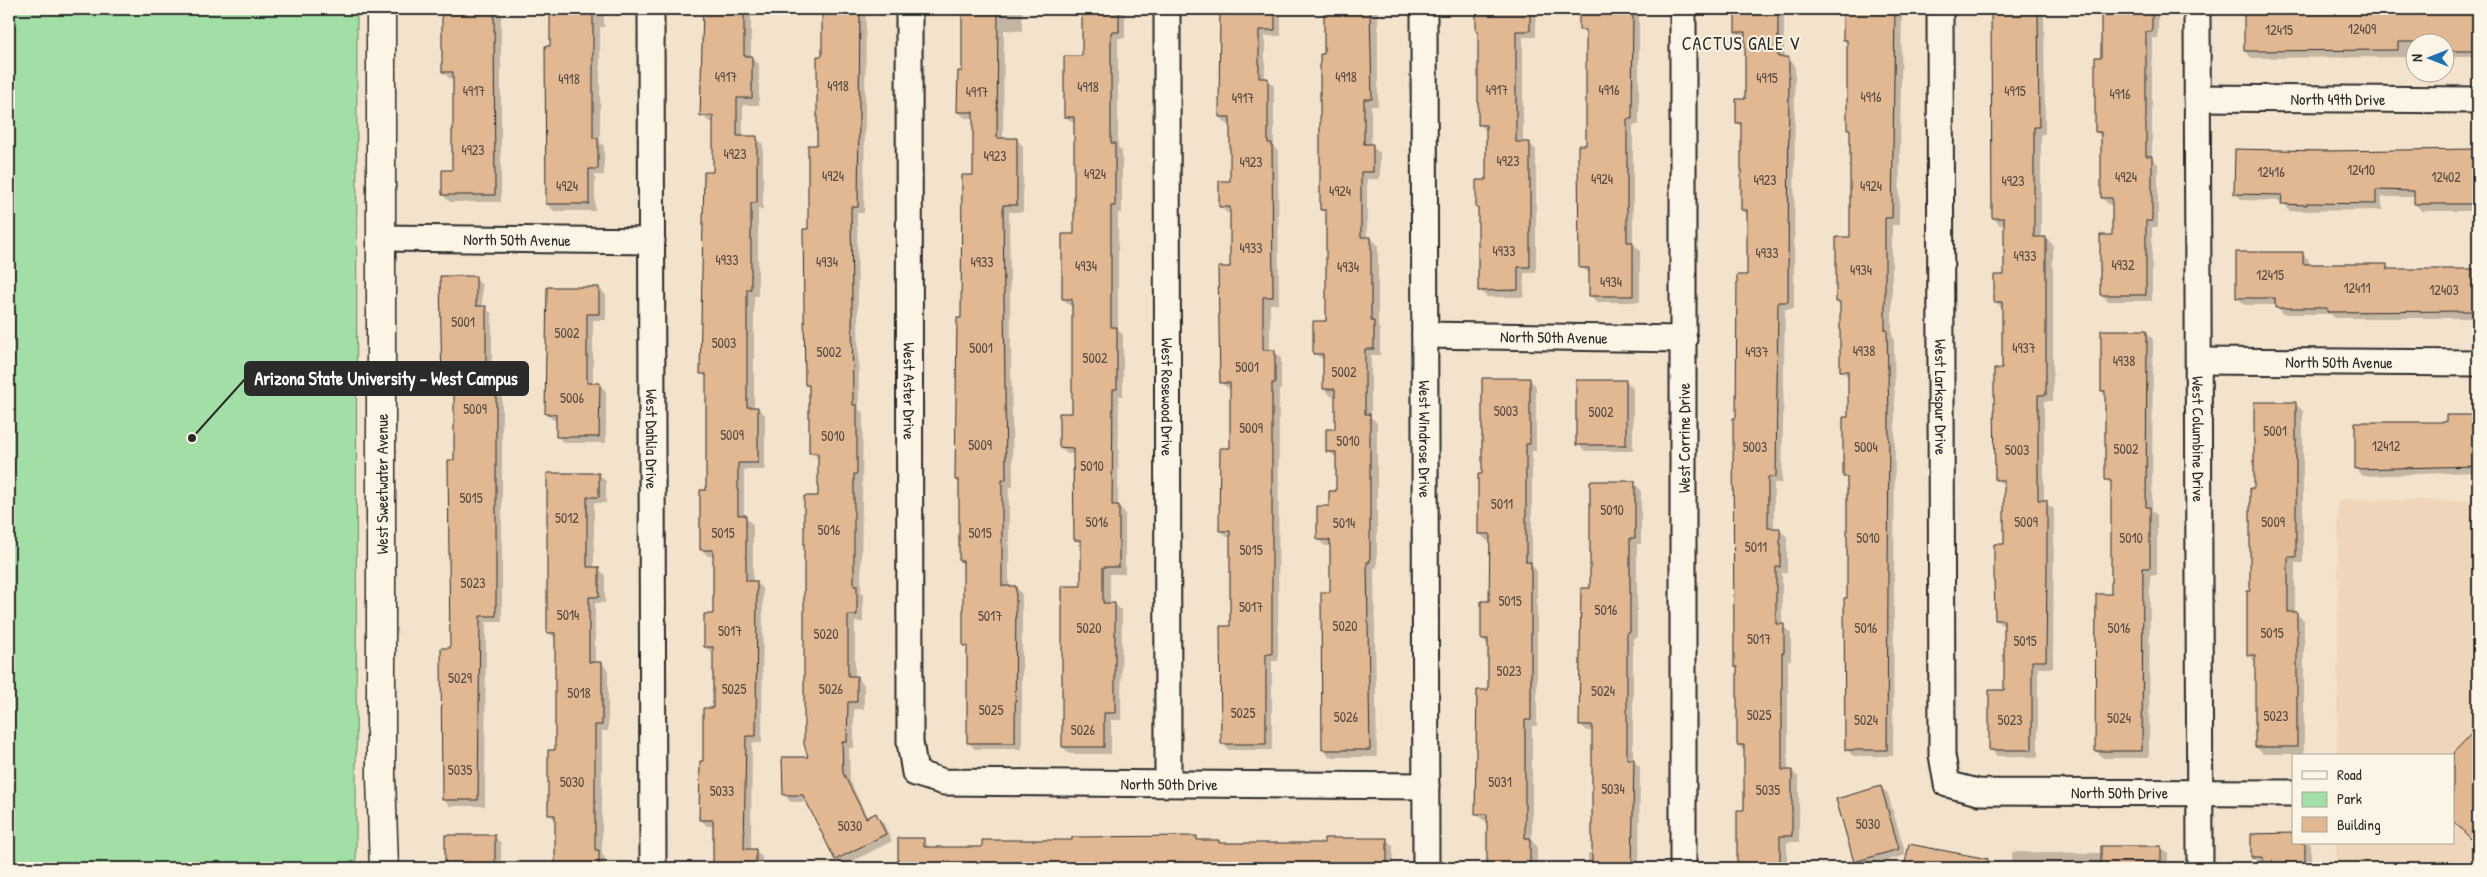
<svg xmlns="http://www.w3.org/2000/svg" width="2487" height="877" font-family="'Patrick Hand',sans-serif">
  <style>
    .built { fill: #efd6bb }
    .green { fill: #a1dfa7; stroke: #668569 }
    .shadow { fill: #0003 }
    .building { fill: #e2b892; stroke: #2b2b2b }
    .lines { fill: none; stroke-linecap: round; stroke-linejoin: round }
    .minor-casing { stroke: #2b2b2b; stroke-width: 29 }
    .tertiary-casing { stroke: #2b2b2b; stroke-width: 31 }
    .minor { stroke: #fcf5e5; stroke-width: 25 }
    .tertiary { stroke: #fcf5e5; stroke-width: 28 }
    .labels { text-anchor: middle; stroke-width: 4; stroke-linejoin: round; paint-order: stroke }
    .number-label { font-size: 14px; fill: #594e45 }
    .street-label { font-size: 16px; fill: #2b2b2b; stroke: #fcf5e5 }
    .neighbourhood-label { font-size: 18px; letter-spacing: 1px; fill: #2b2b2b; stroke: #fcf5e5 }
    .leader { fill: none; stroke: #2b2b2b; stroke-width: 2 }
    .callout-dot { fill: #2b2b2b; stroke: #fcf5e5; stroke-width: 2 }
    .callout { fill: #2b2b2b; stroke: #2b2b2b; stroke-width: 2 }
    .callout-label { font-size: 18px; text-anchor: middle; font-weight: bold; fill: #fff }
  </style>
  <rect width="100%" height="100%" fill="#f4e3cc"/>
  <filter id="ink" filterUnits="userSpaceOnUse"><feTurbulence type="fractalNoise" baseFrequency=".02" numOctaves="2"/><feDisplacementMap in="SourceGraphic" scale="10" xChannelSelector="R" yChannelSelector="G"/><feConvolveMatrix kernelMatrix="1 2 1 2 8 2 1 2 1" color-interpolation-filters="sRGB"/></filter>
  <g filter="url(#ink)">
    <path class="built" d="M2338,499L2478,501V868H2336V843H2453V756H2337Z"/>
    <path class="green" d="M9,9H357L356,868H9Z"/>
    <g class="shadow">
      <path d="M443,9H501V202H450L443,195L453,171L455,79H450L443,72Z"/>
      <path d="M551,9H604V27H600V142L604,146V175H595V211H554L547,204Z"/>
      <path d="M704,9H751V57L759,64V105H743V137H756L763,144V209H758V296H754V408H758L765,415V470H744V517L753,524V582H756L763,589L762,743H752L751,850H755L762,857V868H714V826H707L700,819L704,762L714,709V654L705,647L715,615V556H708L701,549L707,491V378L702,373L715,173V122H709L702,115Z"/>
      <path d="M816,9H866L864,213H857L859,409L863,413L861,592L863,594V622H855V677L864,684V709H854V748H849L850,781L868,819L876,815L883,822L892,841L843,866L836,859L807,802H791L784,795L810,758L819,459L811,452V389L806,384L809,231L818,147L823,57V14Z"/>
      <path d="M963,9H1022V31L1004,30L1003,139H1016L1023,146V212H1009L1013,487H1009V587H1016L1022,594V749H975L968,742V648L965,645V565L960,561V484L956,480L962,319L974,176V118H965L958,111L963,73Z"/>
      <path d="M1083,9H1125V38H1118V147L1122,151V213H1118V329L1123,335V396H1119L1118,506L1125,513V574H1110V604H1115L1122,611L1121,720H1111V754H1070L1063,747L1082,587V546L1075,539L1074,454H1067L1060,447L1073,414V306H1070L1063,299L1075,235V124L1066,117L1083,57Z"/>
      <path d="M1221,9H1281V36H1265V79L1274,86V147L1278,151L1279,304H1270V351H1274L1281,358V390H1279L1278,661H1272V750H1229L1222,743L1231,628V537H1227L1220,530L1231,450V390L1221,383L1231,268V213H1227L1220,206L1231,182V124H1227L1220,117Z"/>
      <path d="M1326,9H1378V106H1371V146L1380,153V179H1367V238H1371L1378,245V327L1380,330V355H1371V417L1377,423V568H1374L1377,757H1330L1323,750L1331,594V546H1325L1318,539L1337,492V458L1328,451L1336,430V396H1331L1324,389V360L1314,353L1327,323V215L1321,210Z"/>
      <path d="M1477,9H1536V37H1523V143H1529L1536,150V273H1524V297H1487L1480,290V210L1477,207L1487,181V131L1480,124V33L1477,30Z"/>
      <path d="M1581,9H1639V125H1633V244L1640,250V302H1597L1590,295V274L1581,267L1587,147V35L1581,29Z"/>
      <path d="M1736,9H1784V58H1788L1795,65L1794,309H1785L1782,483H1774V530H1780L1787,537V573H1782V626L1791,633V660H1788V771H1792L1799,778V842H1787V868H1738V811H1745V752L1738,745L1734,476L1748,276V215L1742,210V127L1737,122L1747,101V38H1744L1737,31Z"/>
      <path d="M1844,9H1902L1899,225H1892V336L1894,338L1895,425L1893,756H1853L1846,749L1848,480L1845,476L1850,418L1848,377L1841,370V305L1838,302L1852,238V132L1848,128V44L1844,40Z"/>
      <path d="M1992,9H2044L2045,134H2041V238H2046L2053,245V401H2044V502L2054,509L2053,668H2038V757L1997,756L1990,749L2005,691V627L1996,620L2005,545V486L1997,479L2004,371L2002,308L1995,301L2005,276V225H2000L1993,218Z"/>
      <path d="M2102,9H2158V38H2152V158L2158,164V227H2152V301H2108L2101,294L2113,236V205H2109L2102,198V138L2096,132L2102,58Z"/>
      <path d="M2245,9H2478V57H2444V42H2414V57L2252,58L2245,51Z"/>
      <path d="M2236,150L2478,152V211H2422L2415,204V197H2382V210L2289,211L2283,201L2242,200L2235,193Z"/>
      <path d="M2302,253L2309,260V265H2386L2391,270H2473L2478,275V318H2335L2330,314H2283L2276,305H2245L2238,298Z"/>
      <path d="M475,278L482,285V307H485L492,314V368L502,375V622H486L485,806H450L443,799L451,650L455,396H450L443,389Z"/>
      <path d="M548,288H599L606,295V320H593V384H599L606,391V443H564L557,436V420H553L546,413Z"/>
      <path d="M2146,332L2153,339L2152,511L2157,515V575H2150L2149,758H2103L2096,751L2112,596V485L2106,479V395L2102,391Z"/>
      <path d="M1529,379L1536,386V451H1532V565L1537,571V726H1532V841L1537,846V868H1488V820H1483L1476,813L1489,691V646L1482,638L1490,602L1491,541H1487L1480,534L1483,475Z"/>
      <path d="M1626,381L1633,388V451H1585L1578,444Z"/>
      <path d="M2296,404L2303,411V563H2295V613L2304,620V754H2263L2256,747L2255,661L2248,654L2255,489Z"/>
      <path d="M2448,417H2478V472L2363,476L2356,469L2448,424Z"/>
      <path d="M548,474H599L606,481V503H594V568H598L605,575V603H595V663H602L608,670V731H602V854L605,858V868H556V821L550,814L556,751V639L548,632Z"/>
      <path d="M1634,483L1641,490V544H1637V638H1633V760L1640,767L1639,868H1588V853H1593V731H1587L1580,724V659H1583L1591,589Z"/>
      <path d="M2478,729V844L2453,820L2452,756Z"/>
      <path d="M1881,787L1888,794L1906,855L1862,868L1855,861Z"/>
      <path d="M2252,835H2293V843H2311V868H2265V863H2260L2253,856Z"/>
      <path d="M446,836H494L501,843V868H446Z"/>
      <path d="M1196,837L1201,842L1219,841L1221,844H1326L1386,839L1393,846V868H900L899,840L923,839L930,848H984L1073,841Z"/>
      <path d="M1910,845L2012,865V852L2102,853L2161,847L2168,854V868H1905Z"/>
    </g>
    <g class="building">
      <path d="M442,9H494L495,195H442V170H452V130H453V72H442Z"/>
      <path d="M550,9H593V138H598V169H589V204H546L545,46H550Z"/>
      <path d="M703,9H744V56H752V98H737V136H757V203H751V289H747V407H758V463H738V515H746V581H757L756,736H746L744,849H756V868H713V820H699L700,761H703V708H713V647H704V614H713V550H700V490H706V374H700L704,172H713V116H700Z"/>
      <path d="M822,9H860L858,207H851L853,405H857V474H854V586H857V615H848V676H857V702H848L847,742H842L843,773L866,818L876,813L886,834L835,860L803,795H783L782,757H808L804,744V496H818V453H809V385H805L803,229H808V145H817V56H822Z"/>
      <path d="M962,9H998L997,138H1017V205H1003L1006,480H1002V586H1016L1015,743H967V646H963V561H959V480H955L957,318H961L962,175H973V112H957L958,71H962Z"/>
      <path d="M1082,9H1119V32H1111V143H1115V206H1111V327H1117V389H1113L1112,505H1119V567H1103V603H1115V713H1104V747H1062V586H1081V540H1074L1073,448L1059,447V413H1072V299H1062V234H1074V117H1064V56H1082Z"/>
      <path d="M1220,9H1275V30H1259V78H1268V143H1272L1273,297H1263V350H1275V383H1272V654H1266V744H1221L1220,626H1230V531H1219L1220,448H1230V383H1220L1218,267H1230V207H1219V181H1230V117H1219Z"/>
      <path d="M1324,9H1370L1372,99H1364V144H1373V172H1361V237H1371V321H1374V349H1365V414H1370V562H1367L1370,750H1322L1321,592H1330V540H1317V506H1329V491H1336V452H1326V429H1335V389H1323V354H1313V321H1326V210H1320V54H1324Z"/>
      <path d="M1476,9H1530V31H1516V142H1530V267H1518V290L1478,291V208H1476V180H1486V125H1478V31H1476Z"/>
      <path d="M1579,9H1633L1632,119H1627V242H1633V296H1589V268H1579L1578,145H1586V30H1579Z"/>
      <path d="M1735,9H1778V57H1789L1788,302H1778L1776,477H1768V528H1780V567H1776V624H1784V653H1782V770H1792V836H1780V868H1737V810H1744V745H1737V667H1734L1733,418H1736L1737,275H1747V210H1741V123H1736V99H1745V32H1735Z"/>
      <path d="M1843,9H1895L1892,218H1885V330H1887L1889,417L1887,750H1845L1844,598H1847V477H1843V417H1848V371H1840V302H1836V237H1850V129H1847V40H1843Z"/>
      <path d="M1991,9H2038L2039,127H2034V237H2046V395H2038V500H2047V570L2046,661H2032V750H1989V690H2004V620H1995L1994,570V544H2004V480H1995L1994,395V369H2002V302H1994V275H2004V218H1992Z"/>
      <path d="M2101,9H2152V32H2146V156H2152V221H2146V295H2100V235H2112V198H2101V132H2095V57H2101Z"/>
      <path d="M2244,9H2478V51H2444V42H2398V50L2244,51Z"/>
      <path d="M2235,149L2324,151L2478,149V204H2414V191L2376,190V204L2307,203V205L2281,204L2282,195L2234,194Z"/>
      <path d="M2236,252H2303V264H2387V269H2474V311L2327,312V308H2275V298H2236Z"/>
      <path d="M440,276H476V306H486V367H496V616H480L478,800H442L441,648H450L448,460H454V389H442Z"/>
      <path d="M547,287H599V314H587V383H600L599,437H556V414H545Z"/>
      <path d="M2101,330H2147L2146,507H2150V568H2143L2142,751H2095L2096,594H2111V480H2105V391H2101Z"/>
      <path d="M1482,378H1530V444H1526V562H1531V720H1525V838H1530V868H1487V814H1475L1477,690H1488V639H1481V601H1489L1490,534H1478V474H1482Z"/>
      <rect x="1576" y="380" width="50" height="65"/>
      <path d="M2254,402H2296V557H2288V612H2297V747H2255V655H2247V591H2250V488H2254Z"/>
      <path d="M2446,415H2478V466L2355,469V422H2446Z"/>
      <path d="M547,473H599V497H587V567H599V597H589V662H602V725H595V850H599V868H555V815H548V750H555V633H547Z"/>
      <path d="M1590,481H1635V538H1630V632H1627V759H1634L1632,868H1592V725H1579L1581,588H1590Z"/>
      <path d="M2478,727V846L2453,821V753Z"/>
      <path d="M1881,786L1899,849L1854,862L1836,799Z"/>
      <path d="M2293,833V843H2305V868H2264L2263,857H2251V834Z"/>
      <rect x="445" y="835" width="50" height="33"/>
      <path d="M1197,836V840H1219V843H1324V838H1387V868H898V838H924V847H982V840H1072V837Z"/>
      <path d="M1909,844L1988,859L1987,868H1904Z"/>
      <rect x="2101" y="846" width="60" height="22"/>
    </g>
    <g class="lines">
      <g class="minor-casing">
        <g id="minor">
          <path id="s1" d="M651,9L653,868"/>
          <path id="s2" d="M909,9L910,742L915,773L944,782L1426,786"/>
          <path id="s3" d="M1167,9L1168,783"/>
          <path id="s4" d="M1424,9L1426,868"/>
          <path d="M1683,9V868"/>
          <path id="s5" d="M1940,9L1942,755L1947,784L1978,792L2293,793"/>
          <path id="s6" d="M2197,9L2200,868"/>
          <path id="s7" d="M2197,98L2478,100"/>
          <path id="s8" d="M382,238L652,241"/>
          <path id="s9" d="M1425,335L1684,339"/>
          <path id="s10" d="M2200,361L2478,363"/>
        </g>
      </g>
      <g class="tertiary-casing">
        <path id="tertiary" d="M381,9V777L384,868"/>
      </g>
      <use href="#minor" class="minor"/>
      <use href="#tertiary" class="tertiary"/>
    </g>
  </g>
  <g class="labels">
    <g class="number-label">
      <text x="2362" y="34">12409</text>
      <text x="2279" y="35">12415</text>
      <text x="726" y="82">4917</text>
      <text x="1346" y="82">4918</text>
      <text x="1767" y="83">4915</text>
      <text x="569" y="84">4918</text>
      <text x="838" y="91">4918</text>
      <text x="1088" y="92">4918</text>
      <text x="1497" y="95">4917</text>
      <text x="1609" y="95">4916</text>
      <text x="474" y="96">4917</text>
      <text x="2015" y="96">4915</text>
      <text x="977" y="97">4917</text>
      <text x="2120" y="99">4916</text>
      <text x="1871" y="102">4916</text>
      <text x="1243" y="103">4917</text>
      <text x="473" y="155">4923</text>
      <text x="735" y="159">4923</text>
      <text x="995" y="161">4923</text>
      <text x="1508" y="166">4923</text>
      <text x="1251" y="167">4923</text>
      <text x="2361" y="175">12410</text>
      <text x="2271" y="177">12416</text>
      <text x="1095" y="179">4924</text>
      <text x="833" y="181">4924</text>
      <text x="2126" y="182">4924</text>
      <text x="2446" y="182">12402</text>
      <text x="1602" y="184">4924</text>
      <text x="1765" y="185">4923</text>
      <text x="2013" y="186">4923</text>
      <text x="567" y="191">4924</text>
      <text x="1871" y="191">4924</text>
      <text x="1340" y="196">4924</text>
      <text x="1251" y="253">4933</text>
      <text x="1504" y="256">4933</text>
      <text x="1767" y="258">4933</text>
      <text x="2025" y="261">4933</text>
      <text x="727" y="265">4933</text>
      <text x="827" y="267">4934</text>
      <text x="982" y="267">4933</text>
      <text x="2123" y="270">4932</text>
      <text x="1086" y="271">4934</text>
      <text x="1348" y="272">4934</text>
      <text x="1861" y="275">4934</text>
      <text x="2270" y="280">12415</text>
      <text x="1611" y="287">4934</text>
      <text x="2357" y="293">12411</text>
      <text x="2444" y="295">12403</text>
      <text x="463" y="327">5001</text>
      <text x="567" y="338">5002</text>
      <text x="724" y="348">5003</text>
      <text x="981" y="353">5001</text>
      <text x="2024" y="353">4937</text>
      <text x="1864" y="356">4938</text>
      <text x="829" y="357">5002</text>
      <text x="1757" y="357">4937</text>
      <text x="1095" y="363">5002</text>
      <text x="2124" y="366">4938</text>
      <text x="1247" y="372">5001</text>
      <text x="1344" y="377">5002</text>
      <text x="572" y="403">5006</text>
      <text x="475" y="414">5009</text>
      <text x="1506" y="416">5003</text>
      <text x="1601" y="417">5002</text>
      <text x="1251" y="433">5009</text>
      <text x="2275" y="436">5001</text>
      <text x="732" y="440">5009</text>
      <text x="833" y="441">5010</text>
      <text x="1348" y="446">5010</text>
      <text x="980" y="450">5009</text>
      <text x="2386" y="451">12412</text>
      <text x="1755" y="452">5003</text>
      <text x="1866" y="452">5004</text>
      <text x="2126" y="454">5002</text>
      <text x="2017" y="455">5003</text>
      <text x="1092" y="471">5010</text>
      <text x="471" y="503">5015</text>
      <text x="1502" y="509">5011</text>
      <text x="1612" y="515">5010</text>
      <text x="567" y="523">5012</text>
      <text x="1097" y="527">5016</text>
      <text x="2026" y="527">5009</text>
      <text x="2273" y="527">5009</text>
      <text x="1344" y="528">5014</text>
      <text x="829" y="535">5016</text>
      <text x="723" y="538">5015</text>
      <text x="980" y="538">5015</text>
      <text x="1868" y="543">5010</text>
      <text x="2131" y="543">5010</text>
      <text x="1756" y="552">5011</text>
      <text x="1251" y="555">5015</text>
      <text x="473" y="588">5023</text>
      <text x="1510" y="606">5015</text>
      <text x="1251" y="612">5017</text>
      <text x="1606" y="615">5016</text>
      <text x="568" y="620">5014</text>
      <text x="990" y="621">5017</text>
      <text x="1345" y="631">5020</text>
      <text x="1089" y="633">5020</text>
      <text x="1866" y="633">5016</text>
      <text x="2119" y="633">5016</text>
      <text x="730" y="636">5017</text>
      <text x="2272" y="638">5015</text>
      <text x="826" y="639">5020</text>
      <text x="1759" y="644">5017</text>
      <text x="2025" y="646">5015</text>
      <text x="1509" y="676">5023</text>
      <text x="460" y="683">5029</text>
      <text x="734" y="694">5025</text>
      <text x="831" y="694">5026</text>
      <text x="1603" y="696">5024</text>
      <text x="579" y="698">5018</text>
      <text x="991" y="715">5025</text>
      <text x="1243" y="718">5025</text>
      <text x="1759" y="720">5025</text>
      <text x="2276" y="721">5023</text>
      <text x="1346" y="722">5026</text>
      <text x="2119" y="723">5024</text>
      <text x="1866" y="725">5024</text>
      <text x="2010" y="725">5023</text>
      <text x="1083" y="735">5026</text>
      <text x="460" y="775">5035</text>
      <text x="572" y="787">5030</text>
      <text x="1500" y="787">5031</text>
      <text x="1613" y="794">5034</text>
      <text x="1768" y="795">5035</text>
      <text x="722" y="796">5033</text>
      <text x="1868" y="829">5030</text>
      <text x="850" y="831">5030</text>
    </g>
    <g class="street-label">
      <text dy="6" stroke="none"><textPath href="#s7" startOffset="141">North 49th Drive</textPath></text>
      <text dy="6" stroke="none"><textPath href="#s8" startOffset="135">North 50th Avenue</textPath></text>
      <text dy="6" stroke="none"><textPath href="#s9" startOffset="129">North 50th Avenue</textPath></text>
      <text dy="6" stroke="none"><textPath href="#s10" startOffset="139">North 50th Avenue</textPath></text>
      <text dy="6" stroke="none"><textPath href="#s2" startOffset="382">West Aster Drive</textPath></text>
      <text dy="6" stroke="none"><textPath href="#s3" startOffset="388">West Rosewood Drive</textPath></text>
      <text dy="6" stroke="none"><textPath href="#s5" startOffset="388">West Larkspur Drive</textPath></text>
      <text dy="6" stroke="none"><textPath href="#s1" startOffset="430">West Dahlia Drive</textPath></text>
      <text transform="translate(1684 438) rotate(-90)" y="6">West Corrine Drive</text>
      <text dy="6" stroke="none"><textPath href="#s6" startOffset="430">West Columbine Drive</textPath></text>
      <text dy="6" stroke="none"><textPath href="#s4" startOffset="430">West Windrose Drive</textPath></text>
      <text transform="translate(382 484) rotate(-90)" y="6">West Sweetwater Avenue</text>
      <text dy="6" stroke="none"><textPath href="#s2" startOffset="1020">North 50th Drive</textPath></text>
      <text dy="6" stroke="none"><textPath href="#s5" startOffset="949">North 50th Drive</textPath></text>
    </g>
    <g class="neighbourhood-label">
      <text x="1741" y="50">CACTUS GALE V</text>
    </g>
  </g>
  <path class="leader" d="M192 438L245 379"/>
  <circle class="callout-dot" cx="192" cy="438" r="5"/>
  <rect class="callout" x="245" y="362" width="283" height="33" rx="5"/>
  <g class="callout-label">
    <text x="386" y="385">Arizona State University - West Campus</text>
  </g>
  <rect width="2487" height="877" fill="none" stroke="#fcf5e5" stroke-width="30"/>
  <rect x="15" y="15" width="2457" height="847" fill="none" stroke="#2b2b2b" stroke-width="2" filter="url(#ink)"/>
  <rect x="2292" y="754" width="162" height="90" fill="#fcf5e5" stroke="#a8a49b"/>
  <rect x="2302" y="771" width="25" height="8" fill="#fcf5e5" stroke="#a8a49b"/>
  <text x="2337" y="780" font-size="15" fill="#2b2b2b">Road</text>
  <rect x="2302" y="792" width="25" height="15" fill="#a1dfa7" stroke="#a8a49b"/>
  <text x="2337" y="804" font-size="15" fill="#2b2b2b">Park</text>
  <rect x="2302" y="817" width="25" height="15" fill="#e2b892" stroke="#a8a49b"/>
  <text x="2337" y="830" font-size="15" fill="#2b2b2b">Building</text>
  <g transform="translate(2430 58) rotate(270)"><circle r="24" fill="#fcf5e5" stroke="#a8a49b"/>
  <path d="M0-4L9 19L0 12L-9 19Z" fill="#1f6fb2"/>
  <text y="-8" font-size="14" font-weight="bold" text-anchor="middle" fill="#2b2b2b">N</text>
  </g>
</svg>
